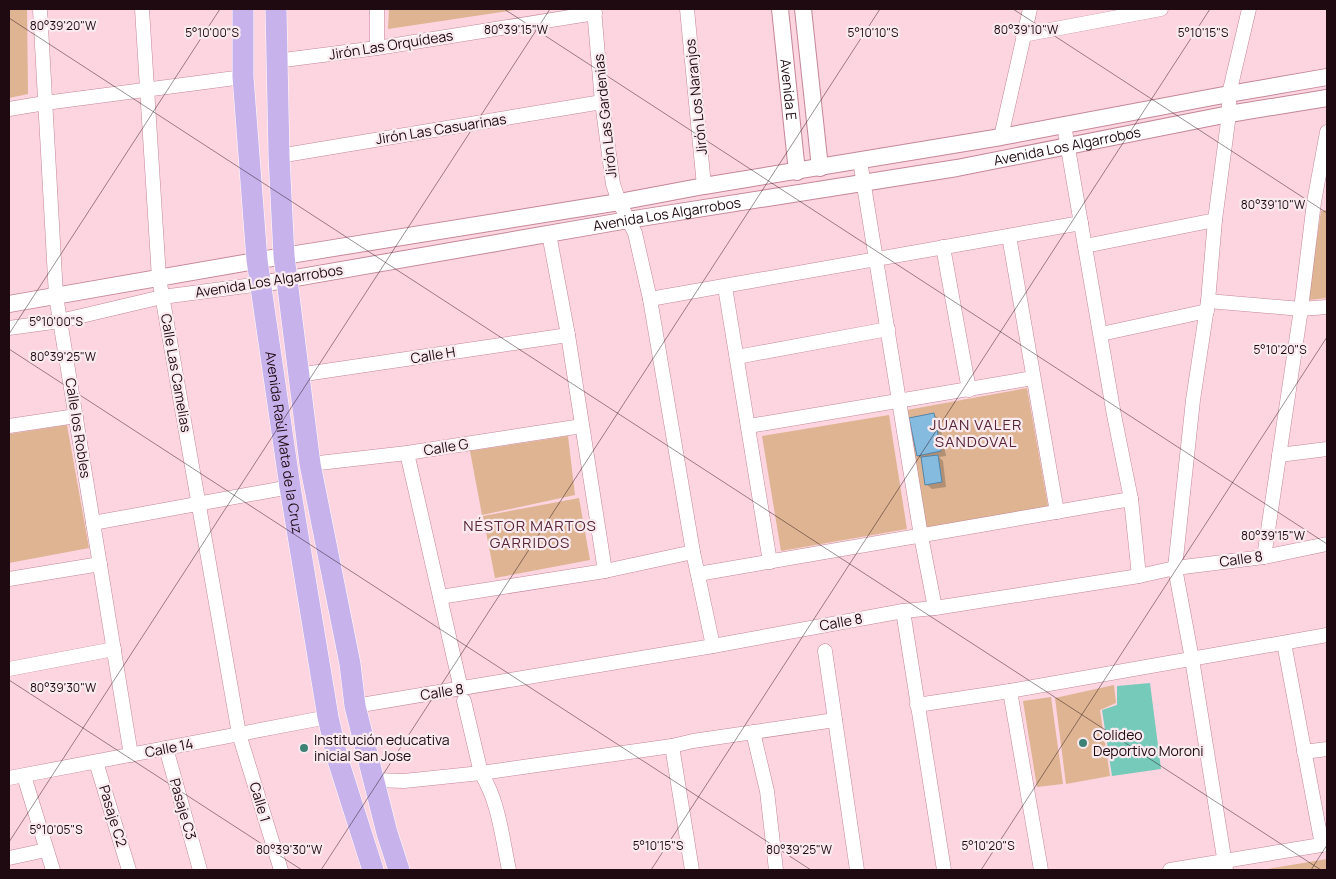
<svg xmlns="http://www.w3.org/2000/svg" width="1336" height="879" font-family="Manrope,sans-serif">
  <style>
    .green { fill: #deb492 }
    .water { fill: #76caba }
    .shadow { fill: #0003 }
    .building { fill: #86bbe0; stroke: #5285a9 }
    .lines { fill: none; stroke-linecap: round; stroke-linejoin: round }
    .minor-casing { stroke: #c48799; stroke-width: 15 }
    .tertiary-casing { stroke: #c48799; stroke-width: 18 }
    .primary-casing { stroke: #fff; stroke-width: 22 }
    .minor { stroke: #fff; stroke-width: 14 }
    .tertiary { stroke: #fff; stroke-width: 16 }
    .primary { stroke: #c8b2eb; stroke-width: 21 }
    .ticks { fill: none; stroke: #200a12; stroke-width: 1; stroke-opacity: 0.45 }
    .poi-dot { fill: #3e8276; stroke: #f8eaee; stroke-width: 2 }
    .labels { text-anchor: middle; stroke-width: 4.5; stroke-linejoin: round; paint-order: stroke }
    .street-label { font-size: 14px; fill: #200a12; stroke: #f8eaee }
    .poi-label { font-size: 14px; fill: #200a12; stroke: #f8eaee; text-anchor: start }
    .neighbourhood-label { font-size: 15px; letter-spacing: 1px; fill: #582637; stroke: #f8eaee }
    .ticks-label { font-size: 12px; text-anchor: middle; fill: #200a12; stroke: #f8eaee; stroke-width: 4.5; stroke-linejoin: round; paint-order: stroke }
  </style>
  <rect width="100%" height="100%" fill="#fdd5e0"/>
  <g class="green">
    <path d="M9,9H27L28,94L9,98Z"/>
    <path d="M389,9H521L388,29Z"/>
    <path d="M1327,210V298L1308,300L1321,211Z"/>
    <path d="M1027,388L1048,506L926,528L907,410Z"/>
    <path d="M889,415L907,529L781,551L762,436Z"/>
    <path d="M67,425L89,548L9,563V434Z"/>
    <path d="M568,436L575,495L482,515L470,451Z"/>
    <path d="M579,498L590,560L495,578L483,516Z"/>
    <path d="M1114,685L1116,703L1100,710L1110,776L1066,784L1055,698Z"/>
    <path d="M1051,697L1063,784L1037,787L1023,701Z"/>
    <path d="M1327,859V870H1261Z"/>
  </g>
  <path class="water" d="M1150,683L1161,769L1112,776L1102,710L1117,705V686Z"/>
  <path class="shadow" d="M934,414L939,420L946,456L939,457L943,461L946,487L932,489L926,484L923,461L918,455Z"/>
  <g class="building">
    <path d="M934,413L941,451L917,456L909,418Z"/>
    <path d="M938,455L942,482L925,485L921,457Z"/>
  </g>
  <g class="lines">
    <g class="minor-casing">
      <g id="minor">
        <path d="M40,9L56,296L131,755"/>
        <path d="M142,9L159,278L239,734L281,870"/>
        <path d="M377,9V48"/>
        <path d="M594,9L602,102L613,184L619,202L635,233L650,299L693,552L713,646"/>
        <path d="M687,9L704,186"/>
        <path d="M1023,35L1161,9"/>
        <path d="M276,61L377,48L595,13"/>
        <path d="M9,109L45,103L243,77"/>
        <path d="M1064,125L1114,415L1131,499L1139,576"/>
        <path d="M1001,137L1030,9"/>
        <path d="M279,156L602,102"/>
        <path d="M860,161L921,536L935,608"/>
        <path d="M549,234L568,335L605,571"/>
        <path d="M1009,236L1057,512"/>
        <path d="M1085,246L1215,220"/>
        <path d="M943,247L969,390"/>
        <path d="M725,287L770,562"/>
        <path d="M650,299L1081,223"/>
        <path d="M1208,301L1301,309L1327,307"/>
        <path d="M9,328L60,321L162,297L261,284"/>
        <path d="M1101,334L1207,311"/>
        <path d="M737,357L888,329"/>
        <path d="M298,375L568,335"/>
        <path d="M9,426L76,416"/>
        <path d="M749,426L1033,378"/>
        <path d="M407,453L461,689"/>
        <path d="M1279,455L1327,449"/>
        <path d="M310,464L407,453L582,426"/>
        <path d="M93,523L290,487"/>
        <path d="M1264,557L1301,309L1314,202L1327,132"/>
        <path d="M698,574L1131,499"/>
        <path d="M9,579L100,564"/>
        <path d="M440,597L605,571L693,552"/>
        <path d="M903,611L944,870"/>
        <path d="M1284,643L1322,845"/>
        <path d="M825,651L857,870"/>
        <path d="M9,669L114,649"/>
        <path d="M1010,691L1041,870"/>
        <path d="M464,701L481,773C499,802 502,837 509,870"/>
        <path d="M917,705L1010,691L1327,635"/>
        <path d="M355,706L713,646L903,611L935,608L1139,576L1175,568L1264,557L1327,544"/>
        <path d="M753,732L767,791L776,870"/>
        <path d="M672,746L692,870"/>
        <path d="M166,748L200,870"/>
        <path d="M1304,752L1327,749"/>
        <path d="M96,762L129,870"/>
        <path d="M24,776L53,870"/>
        <path d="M9,778L328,717"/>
        <path d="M374,780L404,781L481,773L672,746L693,741L835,720"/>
        <path d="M9,858L46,850"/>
        <path d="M1170,870L1327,844"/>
        <path d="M1226,870L1192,659L1175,568L1193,400L1208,301L1215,220L1229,114V94L1249,9"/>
      </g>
    </g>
    <g class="tertiary-casing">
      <g id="tertiary">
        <path id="s1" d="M780,9L797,172"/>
        <path d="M803,9L820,168"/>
        <path id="s2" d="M261,284L628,220L957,168L1229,114L1327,98"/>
        <path d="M9,304L284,256L619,202L704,186L1001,137L1229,94L1327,77"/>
      </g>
    </g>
    <g class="primary-casing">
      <g id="primary">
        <path id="s3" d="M243,9V77L257,260L290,487L328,717L337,757L373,870"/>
        <path d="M276,9L279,156L284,256L310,464L350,664L355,706L387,833L399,870"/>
      </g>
    </g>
    <use href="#minor" class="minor"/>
    <use href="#tertiary" class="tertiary"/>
    <use href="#primary" class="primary"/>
  </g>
  <path class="ticks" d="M504,9L1327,544M1013,9L1327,213M9,18L1321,870M9,334L220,9M9,349L811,870M9,680L302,870M9,842L550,9M321,870L880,9M651,870L1210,9M981,870L1327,337M1311,870L1327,845"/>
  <g class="poi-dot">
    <circle cx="1083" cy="743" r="5"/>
    <circle cx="304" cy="748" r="5"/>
  </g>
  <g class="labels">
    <g class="street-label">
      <text transform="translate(391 45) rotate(-9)" y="5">Jirón Las Orquídeas</text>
      <text dy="5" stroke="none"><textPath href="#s1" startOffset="81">Avenida E</textPath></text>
      <text transform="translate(696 97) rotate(-96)" y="5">Jirón Los Naranjos</text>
      <text transform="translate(605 116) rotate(-96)" y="5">Jirón Las Gardenias</text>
      <text transform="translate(441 129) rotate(-9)" y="5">Jirón Las Casuarinas</text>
      <text dy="5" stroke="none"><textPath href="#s2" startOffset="818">Avenida Los Algarrobos</textPath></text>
      <text dy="5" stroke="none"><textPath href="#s2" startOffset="412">Avenida Los Algarrobos</textPath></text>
      <text transform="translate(269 281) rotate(-9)" y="5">Avenida Los Algarrobos</text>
      <text transform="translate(433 355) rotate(-9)" y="5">Calle H</text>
      <text transform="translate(176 373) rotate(80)" y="5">Calle Las Camelias</text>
      <text transform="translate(78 428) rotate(81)" y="5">Calle los Robles</text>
      <text dy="5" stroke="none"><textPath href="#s3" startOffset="436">Avenida Raúl Mata de la Cruz</textPath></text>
      <text transform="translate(446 447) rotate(-9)" y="5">Calle G</text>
      <text transform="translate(1241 559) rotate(-8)" y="5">Calle 8</text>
      <text transform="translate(841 622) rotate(-10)" y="5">Calle 8</text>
      <text transform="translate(442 692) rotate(-9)" y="5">Calle 8</text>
      <text transform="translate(169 748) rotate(-11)" y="5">Calle 14</text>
      <text transform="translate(260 802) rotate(73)" y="5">Calle 1</text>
      <text transform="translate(183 809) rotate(74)" y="5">Pasaje C3</text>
      <text transform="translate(113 816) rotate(73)" y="5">Pasaje C2</text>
    </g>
    <g class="poi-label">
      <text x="1093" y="740">Colideo<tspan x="1093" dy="16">Deportivo Moroni</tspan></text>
      <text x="314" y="745">Institución educativa<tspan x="314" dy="16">inicial San Jose</tspan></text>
    </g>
    <g class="neighbourhood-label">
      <text x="976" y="430">JUAN VALER<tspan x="976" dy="17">SANDOVAL</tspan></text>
      <text x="530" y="531">NÉSTOR MARTOS<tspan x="530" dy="17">GARRIDOS</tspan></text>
    </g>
  </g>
  <g class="ticks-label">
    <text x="63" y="30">80°39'20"W</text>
    <text x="516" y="34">80°39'15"W</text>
    <text x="1026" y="34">80°39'10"W</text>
    <text x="212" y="37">5°10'00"S</text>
    <text x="873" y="37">5°10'10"S</text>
    <text x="1203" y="37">5°10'15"S</text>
    <text x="1273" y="209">80°39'10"W</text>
    <text x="56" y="326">5°10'00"S</text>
    <text x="1280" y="354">5°10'20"S</text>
    <text x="63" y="361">80°39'25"W</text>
    <text x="1273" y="540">80°39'15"W</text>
    <text x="63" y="692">80°39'30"W</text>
    <text x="56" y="834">5°10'05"S</text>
    <text x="658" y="850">5°10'15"S</text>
    <text x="988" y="850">5°10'20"S</text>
    <text x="289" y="854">80°39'30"W</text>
    <text x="799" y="854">80°39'25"W</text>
  </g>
  <rect width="1336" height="879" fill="none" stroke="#200a12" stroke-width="20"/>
</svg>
